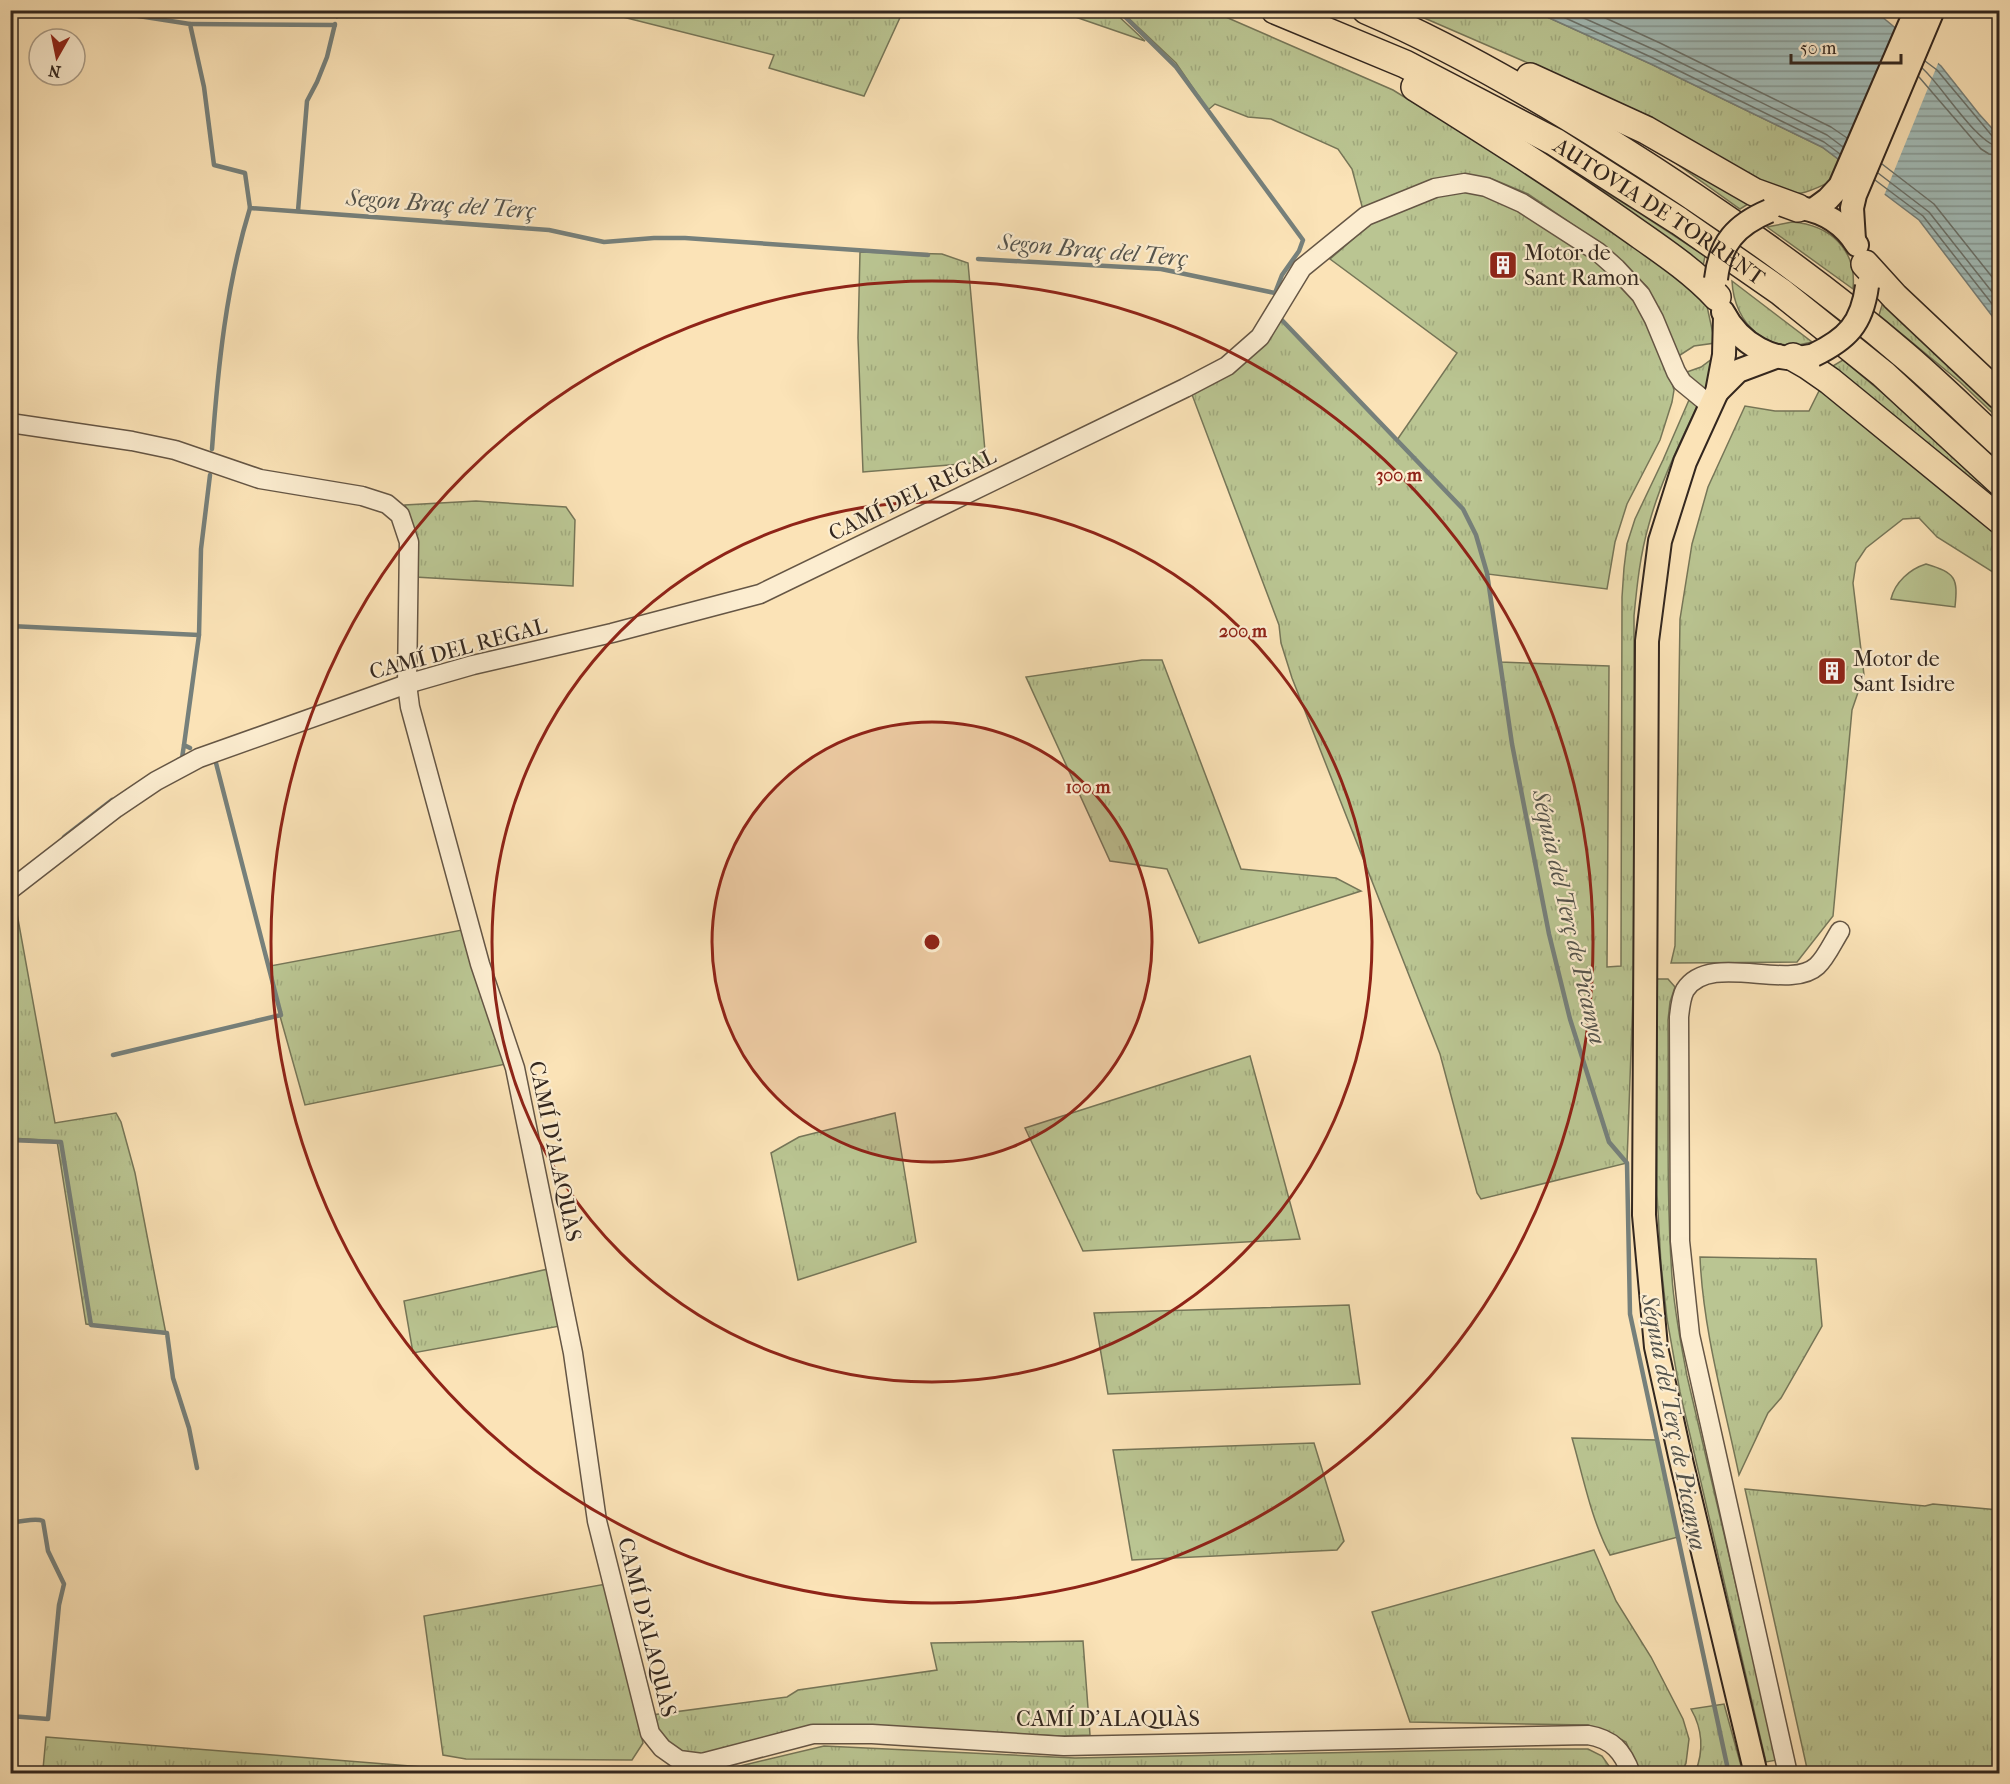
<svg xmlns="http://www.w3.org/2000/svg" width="2010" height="1784" font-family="'IM FELL French Canon',serif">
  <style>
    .grass { fill: url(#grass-tufts); stroke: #767658; stroke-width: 1.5 }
    .green { fill: #bac592; stroke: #767658; stroke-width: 1.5 }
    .water { fill: url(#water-rules); stroke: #76807b; stroke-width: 1.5 }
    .pier { fill: #fbe3b7 }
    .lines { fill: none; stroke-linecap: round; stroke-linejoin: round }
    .shore { stroke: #6a726c; stroke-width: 1.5 }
    .stream { stroke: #76807b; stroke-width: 4.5 }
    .minor-casing { stroke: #655645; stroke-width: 21 }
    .major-casing { stroke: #33271f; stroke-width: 26 }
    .highway-casing { stroke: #33271f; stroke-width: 30 }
    .minor { stroke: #fcedd0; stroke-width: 18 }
    .major { stroke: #fbe3b7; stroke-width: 22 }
    .highway { stroke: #fbe3b7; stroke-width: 27 }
    .major-bridge-casing { stroke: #33271f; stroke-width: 26; stroke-linecap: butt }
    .major-bridge { stroke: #fbe3b7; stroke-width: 22 }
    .ring { fill: none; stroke: #8f2418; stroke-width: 3 }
    .labels { text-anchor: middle; stroke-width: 4.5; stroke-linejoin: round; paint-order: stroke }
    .street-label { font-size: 22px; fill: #33271f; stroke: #fcedd0 }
    .poi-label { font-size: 22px; fill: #33271f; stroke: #fcedd0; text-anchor: start }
    .water-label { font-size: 24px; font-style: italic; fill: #54544d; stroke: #fcedd0 }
    .centre { fill: #8f2418; stroke: #fcedd0; stroke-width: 3 }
    .ring-label { font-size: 18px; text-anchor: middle; font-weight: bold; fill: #8f2418; stroke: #fcedd0; stroke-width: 4.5; stroke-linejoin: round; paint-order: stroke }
  </style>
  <defs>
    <pattern id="grass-tufts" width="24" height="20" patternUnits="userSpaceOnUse" patternTransform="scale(1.5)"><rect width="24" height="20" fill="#bac592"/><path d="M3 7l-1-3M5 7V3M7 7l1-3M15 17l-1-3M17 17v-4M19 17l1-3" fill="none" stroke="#a0a97d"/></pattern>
    <pattern id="water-rules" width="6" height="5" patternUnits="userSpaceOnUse" patternTransform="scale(1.5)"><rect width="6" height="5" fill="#a2bcb8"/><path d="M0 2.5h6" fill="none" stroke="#859995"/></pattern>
  </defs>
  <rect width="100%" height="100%" fill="#fbe3b7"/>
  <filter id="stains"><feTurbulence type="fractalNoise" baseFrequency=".00333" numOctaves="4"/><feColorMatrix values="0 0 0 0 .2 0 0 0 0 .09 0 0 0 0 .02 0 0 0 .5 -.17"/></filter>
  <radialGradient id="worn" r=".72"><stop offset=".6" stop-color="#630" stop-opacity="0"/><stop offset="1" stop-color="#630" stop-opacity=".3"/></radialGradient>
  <g class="grass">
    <path d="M599,11H903L864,96L769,68L774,55Z"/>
    <path d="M1058,11H1113L1145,41Z"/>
    <path d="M1121,11H1212L1393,90L1610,224L1705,297L1715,343L1694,346L1677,357L1664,322L1647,287L1607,248L1528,194L1490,178L1457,176L1363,210L1352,169L1338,149L1271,119L1248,117L1215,104L1208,110L1176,63Z"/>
    <path d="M1408,11H1534L1651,64L1822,147L1841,161L1832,181C1804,194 1803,196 1772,191L1565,79Z"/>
    <path d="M1575,104L1753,201L1740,209L1674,162Z"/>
    <path d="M1513,136L1635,210L1705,256L1702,271Z"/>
    <path d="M1455,189L1499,197L1607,268L1633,295L1669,372L1674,390L1672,402L1660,440L1627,504L1615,542L1607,589L1488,574L1500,662L1609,666L1607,967L1621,966L1622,597L1624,568L1627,544L1635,519L1663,460L1689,400L1698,404C1680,443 1660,483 1649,524C1640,555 1637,585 1634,616V967L1627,1163L1481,1199L1477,1193L1440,1054L1292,678L1281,643L1279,625L1191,392L1233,373L1254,352L1278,316L1397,440L1457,353L1330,259L1376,219Z"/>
    <path d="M1792,222C1830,225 1857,249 1853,289L1767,227Z"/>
    <path d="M860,252L942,254L968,263L986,462L863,472L858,338Z"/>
    <path d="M1732,281L1812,342C1767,355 1734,324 1732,281Z"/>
    <path d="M1884,299L1999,407V419L1960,382L1879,315Z"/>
    <path d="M1716,356L1706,391L1684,373L1701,367Z"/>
    <path d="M1843,360L1886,396L1999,500V507L1831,367Z"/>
    <path d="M1821,387L1999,534V576L1937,537L1919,518L1903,519L1866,548L1856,563L1853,583L1864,675L1852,710L1833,916L1797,962L1671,963L1675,946L1680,619L1692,544L1708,487L1745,406L1775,411H1809Z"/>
    <path d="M476,501L566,507L575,520L573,586L415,577L413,528L405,505Z"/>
    <path d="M1142,660H1162L1241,869L1336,878L1361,891L1199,943L1167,869L1110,861L1026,677Z"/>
    <path d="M14,897L55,1123L116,1113L121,1122L135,1173L166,1334L86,1324L57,1141L11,1138L10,901Z"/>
    <path d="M462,930L506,1064L305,1105L280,1016L270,966Z"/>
    <path d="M1657,979H1668L1675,987L1670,1002L1668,1020C1669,1106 1666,1192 1672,1277C1674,1310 1681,1344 1687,1376L1777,1760L1766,1762L1680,1392L1667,1319L1661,1264L1657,1194Z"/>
    <path d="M1250,1056L1300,1239L1083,1251L1025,1128Z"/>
    <path d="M895,1113L916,1242L798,1280L771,1153L799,1137Z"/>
    <path d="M1700,1257L1816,1259L1822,1326L1781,1398L1768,1413L1739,1475C1724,1403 1703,1330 1700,1257Z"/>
    <path d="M548,1269L560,1326L413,1353L404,1301Z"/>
    <path d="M1349,1305L1360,1384L1108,1394L1094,1313Z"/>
    <path d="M1572,1438L1657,1440L1678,1537L1610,1555C1591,1519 1583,1476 1572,1438Z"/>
    <path d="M1314,1443L1344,1541L1337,1550L1132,1560L1113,1450Z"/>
    <path d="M1745,1489L1925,1506L1933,1504L1999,1510V1773H1808Z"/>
    <path d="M1594,1550L1616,1601L1651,1657L1683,1719L1689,1739L1686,1763L1682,1773H1639L1626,1742L1605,1731L1588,1725L1410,1722L1372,1612Z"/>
    <path d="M606,1584L643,1743L632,1760L466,1759L443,1755L424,1616Z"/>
    <path d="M1083,1641L1090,1735L1061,1736L867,1728L694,1758C667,1749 660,1742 652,1715L787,1697L798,1690L937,1670L931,1643Z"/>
    <path d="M1724,1704L1743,1773H1695C1704,1751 1703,1730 1691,1709Z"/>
    <path d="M46,1737L448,1769L564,1770L612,1773H93L43,1769Z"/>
    <path d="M824,1746L1075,1758L1516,1749H1588L1602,1756L1614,1773H711Z"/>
  </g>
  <path class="green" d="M1926,564C1956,573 1958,578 1955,607L1891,599C1895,582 1910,569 1926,564Z"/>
  <path class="water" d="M1534,11H1875L1941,66L1979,114L1999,136V325L1919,220L1822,147L1651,64Z"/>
  <path class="pier" d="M1900,28L1939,61L1883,198L1840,165Z"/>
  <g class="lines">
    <g class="shore">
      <path d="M1548,10L1653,58L1824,142L1840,154"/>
      <path d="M1566,10L1657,51L1827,135L1843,147"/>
      <path d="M1588,10L1660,43L1831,127L1847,138"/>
      <path d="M1925,61L1937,70L1993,137L2000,139"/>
      <path d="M1922,68C1941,84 1978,146 2000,147"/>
      <path d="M1919,77L1981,149L1989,154L2000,156"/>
      <path d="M1882,164L1934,204L2000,287"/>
      <path d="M1878,173L1929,212L2000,302"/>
      <path d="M1875,180L1923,216L2000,314"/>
    </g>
    <g class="stream">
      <path d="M100,10L190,24L204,87L214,165L245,173L250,208L549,230L604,242L654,238H685L928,255"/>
      <path d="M337,16L344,10"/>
      <path d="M190,24L335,25"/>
      <path d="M298,211L307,101L317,82L327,57L335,24"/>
      <path d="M978,259L1161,269L1275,293L1282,275L1299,251L1303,240L1176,67L1118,10"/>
      <path d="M1278,316L1463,509L1476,535L1487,573L1512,744L1549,934L1570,1019L1609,1142L1627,1163L1630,1314L1727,1765"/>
      <path d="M212,449C218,367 226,286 250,208"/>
      <path d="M10,626L199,635"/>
      <path d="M190,748L184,745L199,635L201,549L210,475"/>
      <path d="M178,760L182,758L184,745"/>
      <path d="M64,837L112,800"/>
      <path d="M113,1055L281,1015L216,763"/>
      <path d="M10,1140L61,1142L91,1325L167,1333L173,1378L189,1428L197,1468"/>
      <path d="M10,1522C21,1523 34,1517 43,1521L48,1551L64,1584L59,1605L48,1719L10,1716"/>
    </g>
    <g class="minor-casing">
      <g id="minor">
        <path d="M10,423L132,441L175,450L260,479L362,496L387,504L400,515L409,542L407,684L410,707L480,964L515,1068L573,1353L597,1521L650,1733L662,1748L679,1760L702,1763L813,1734H872L1064,1746L1588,1735C1612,1739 1623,1751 1631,1774"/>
        <path d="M10,890L116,808L156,781L199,758L407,684L473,665L612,633L760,594L1185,388L1227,366L1260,337L1302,268L1366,216L1435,188L1465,183L1486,187L1522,203L1598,252L1616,268L1641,295L1654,319L1676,372L1682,382L1710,405"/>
        <path d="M1788,1774L1690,1335L1680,1241L1679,1017C1680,1008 1681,997 1685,990C1710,951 1789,992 1817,966C1826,958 1833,942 1840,931"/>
      </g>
    </g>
    <g class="major-casing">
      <g id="major">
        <path d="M1801,208C1825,212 1844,224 1857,245"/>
        <path d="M1813,210L1828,199L1840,186L1916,10"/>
        <path d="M1854,240L1852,208L1855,195L1933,10"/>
        <path d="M1723,312C1739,343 1774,365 1810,356"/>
        <path d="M1725,316L1724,355L1717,392L1685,462L1660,541L1647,641L1644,1215L1656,1347L1680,1456L1756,1774"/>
        <path d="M1717,392L1738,371L1778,356"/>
      </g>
    </g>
    <g class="highway-casing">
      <g id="highway">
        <path id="s1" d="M1275,10L1405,64L1555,142L1679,221L1781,292L1883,374L2000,482"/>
        <path d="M1366,10C1450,46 1531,93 1609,142C1711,206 1811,275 1903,354C1936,382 1967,413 2000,443"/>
        <path d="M1530,77L1646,130L1754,192L1798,208"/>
        <path d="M1415,87C1485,131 1555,175 1623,223C1655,246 1690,268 1717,297"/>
        <path d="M1865,264L1895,297L2000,396"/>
        <path d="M1793,357L1807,365L1830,381L2000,520"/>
      </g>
    </g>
    <use href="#minor" class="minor"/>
    <use href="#major" class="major"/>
    <use href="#highway" class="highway"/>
    <g class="major-bridge-casing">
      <g id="major-bridge">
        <path d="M1716,279C1720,243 1736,225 1769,211"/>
        <path d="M1814,355C1847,339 1862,324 1867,286"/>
      </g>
    </g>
    <use href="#major-bridge" class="major-bridge"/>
  </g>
  <circle cx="932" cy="942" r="220" fill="#8f2418" fill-opacity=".12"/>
  <g class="ring">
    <circle cx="932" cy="942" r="220"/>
    <circle cx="932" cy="942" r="440"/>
    <circle cx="932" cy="942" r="661"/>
  </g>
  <defs>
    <g id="building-square" transform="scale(1.5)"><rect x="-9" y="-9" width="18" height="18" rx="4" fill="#8f2418" stroke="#fcedd0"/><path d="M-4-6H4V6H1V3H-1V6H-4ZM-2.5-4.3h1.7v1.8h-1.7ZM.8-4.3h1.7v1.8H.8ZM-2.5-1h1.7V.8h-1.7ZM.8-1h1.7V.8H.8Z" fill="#fff"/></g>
  </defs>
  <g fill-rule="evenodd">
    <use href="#building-square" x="1503" y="265"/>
    <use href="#building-square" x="1832" y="671"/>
  </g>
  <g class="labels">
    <g class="street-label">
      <text dy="8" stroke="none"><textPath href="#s1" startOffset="435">AUTOVIA DE TORRENT</textPath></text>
      <text transform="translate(912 494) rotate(-26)" y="8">CAMÍ DEL REGAL</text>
      <text transform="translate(458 648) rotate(-15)" y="8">CAMÍ DEL REGAL</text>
      <text transform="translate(556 1151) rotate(78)" y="8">CAMÍ D'ALAQUÀS</text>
      <text transform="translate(648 1627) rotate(76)" y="8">CAMÍ D'ALAQUÀS</text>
      <text x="1108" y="1726">CAMÍ D'ALAQUÀS</text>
    </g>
    <g class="poi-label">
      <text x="1524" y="260">Motor de<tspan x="1524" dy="25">Sant Ramon</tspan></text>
      <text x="1853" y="666">Motor de<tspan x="1853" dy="25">Sant Isidre</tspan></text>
    </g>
    <g class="water-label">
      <text transform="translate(441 204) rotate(4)" y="8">Segon Braç del Terç</text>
      <text transform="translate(1093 250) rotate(5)" y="8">Segon Braç del Terç</text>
      <text transform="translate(1569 917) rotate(77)" y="8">Séquia del Terç de Picanya</text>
      <text transform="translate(1674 1422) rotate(79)" y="8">Séquia del Terç de Picanya</text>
    </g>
  </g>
  <circle cx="932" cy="942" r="9" class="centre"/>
  <g class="ring-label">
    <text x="1399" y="481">300 m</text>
    <text x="1243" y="637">200 m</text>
    <text x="1088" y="793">100 m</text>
  </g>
  <rect width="2010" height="1784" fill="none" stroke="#fbe3b7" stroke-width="36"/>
  <rect x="12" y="12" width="1986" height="1760" fill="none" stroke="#33271f" stroke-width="3"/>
  <rect x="18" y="18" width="1974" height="1748" fill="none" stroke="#33271f" stroke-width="1.5"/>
  <g transform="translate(57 57) rotate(189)"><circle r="28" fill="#fcedd0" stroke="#ac9e89" stroke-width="1.5"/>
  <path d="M0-4.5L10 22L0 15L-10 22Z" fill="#8f2418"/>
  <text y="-9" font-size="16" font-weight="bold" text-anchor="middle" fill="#33271f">N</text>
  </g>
  <path d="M1791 54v9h110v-9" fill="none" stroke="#33271f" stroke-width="3"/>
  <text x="1800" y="54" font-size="18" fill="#33271f" stroke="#fcedd0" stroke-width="4.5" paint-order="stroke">50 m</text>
  <rect width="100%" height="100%" filter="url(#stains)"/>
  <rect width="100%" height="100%" fill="url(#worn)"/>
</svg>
